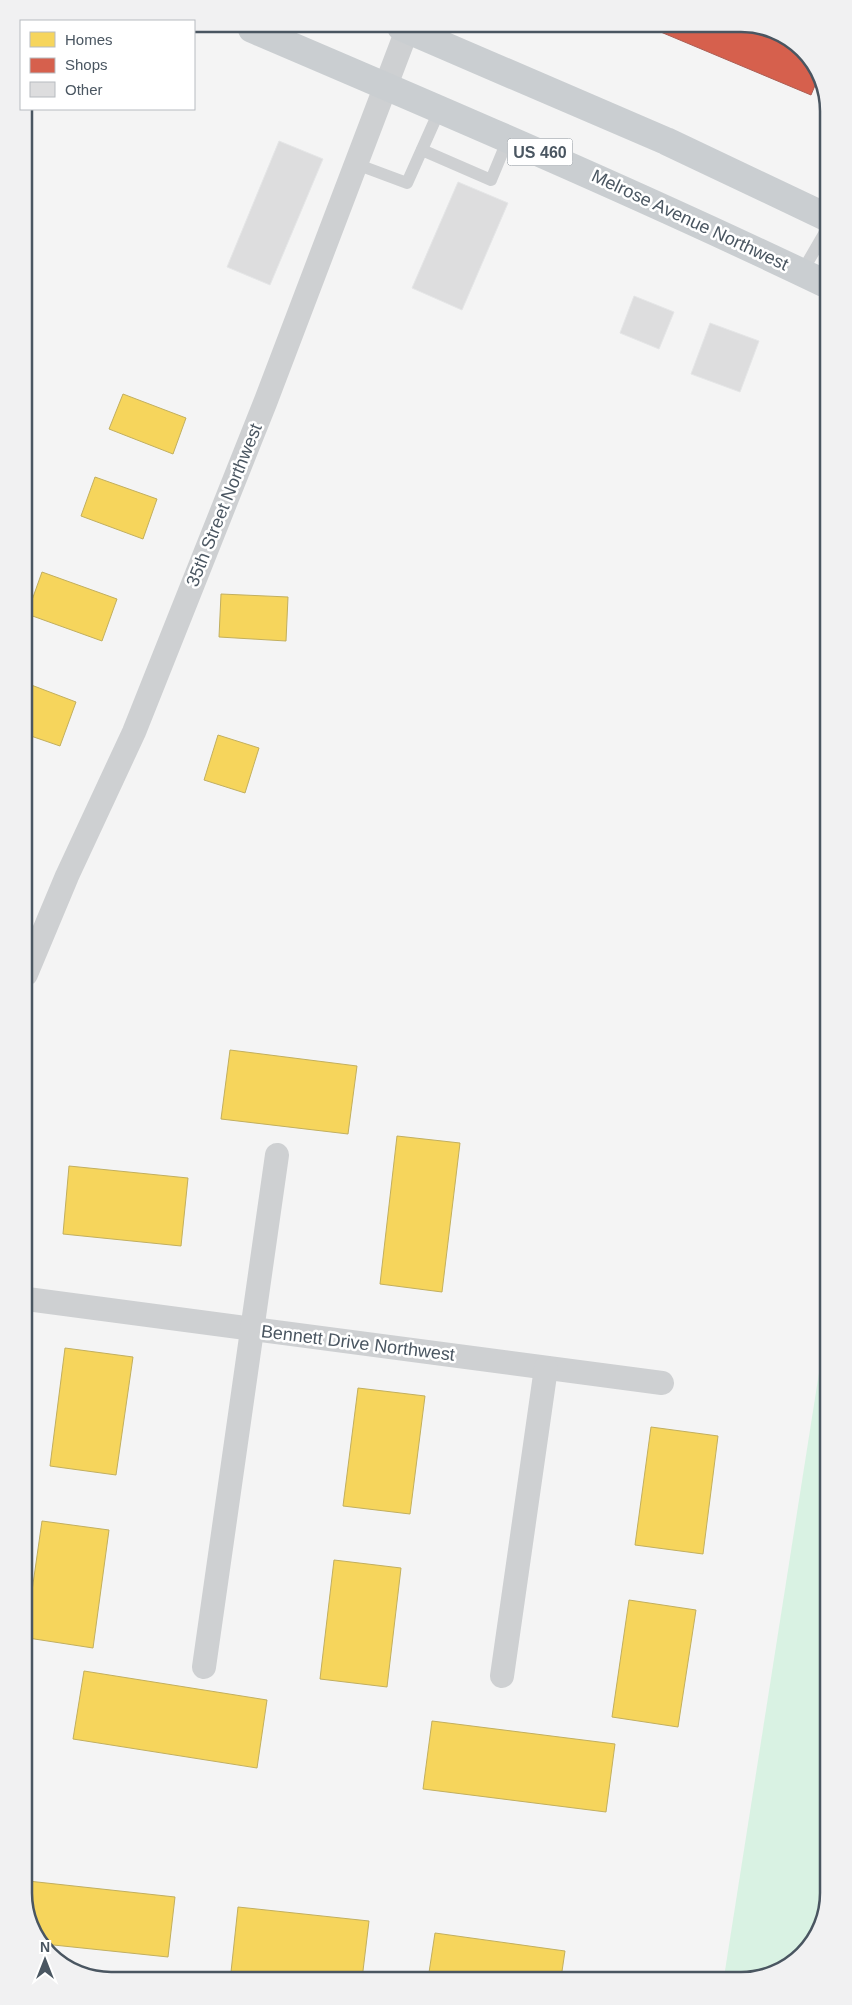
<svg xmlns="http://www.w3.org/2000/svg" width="852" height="2005" font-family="Arial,sans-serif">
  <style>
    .green { fill: #d9f2e3 }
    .homes { fill: #f6d55c; stroke: #c2af5e }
    .shops { fill: #d6604d; stroke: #ac5d53 }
    .building { fill: #ddddde; stroke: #e5e6e7 }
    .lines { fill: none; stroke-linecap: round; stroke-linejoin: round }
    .lane { stroke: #ced0d2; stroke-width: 12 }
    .street { stroke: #ced0d2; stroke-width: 24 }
    .primary { stroke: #caced1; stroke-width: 28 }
    .labels { text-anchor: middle; stroke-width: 5; stroke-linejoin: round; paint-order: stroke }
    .shield { fill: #fff; stroke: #808990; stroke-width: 1 }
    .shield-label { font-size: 16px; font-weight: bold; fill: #4a5661 }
    .street-label { font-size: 18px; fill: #4a5661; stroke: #fff }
    .rim { fill: none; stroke: #4a5661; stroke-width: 2.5 }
  </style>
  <rect width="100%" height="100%" fill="#f4f4f4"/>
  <path class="green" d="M827,1322L828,1894L810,1947L769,1977H724Z"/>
  <g class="homes">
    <path d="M123,394L186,418L173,454L109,429Z"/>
    <path d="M95,477L157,499L143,539L81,516Z"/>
    <path d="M42,572L117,599L102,641L27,614Z"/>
    <path d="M221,594L288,597L286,641L219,637Z"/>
    <path d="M26,683L76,702L60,746L25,734Z"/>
    <path d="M218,735L259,748L245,793L204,780Z"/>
    <path d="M230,1050L357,1066L348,1134L221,1119Z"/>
    <path d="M397,1136L460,1143L442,1292L380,1284Z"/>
    <path d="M69,1166L188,1178L181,1246L63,1234Z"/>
    <path d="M65,1348L133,1357L116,1475L50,1466Z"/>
    <path d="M358,1388L425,1396L410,1514L343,1506Z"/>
    <path d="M651,1427L718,1436L703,1554L635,1545Z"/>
    <path d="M42,1521L109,1530L93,1648L28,1638V1619Z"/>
    <path d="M334,1560L401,1568L387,1687L320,1679Z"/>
    <path d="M629,1600L696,1610L678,1727L612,1717Z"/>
    <path d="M84,1671L267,1700L257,1768L73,1739Z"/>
    <path d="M432,1721L615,1744L606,1812L423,1789Z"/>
    <path d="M28,1881L175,1897L168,1957L44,1944L28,1922Z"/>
    <path d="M238,1907L369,1921L362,1979L298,1980L231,1972Z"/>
    <path d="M435,1933L565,1951L561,1978L428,1979Z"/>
  </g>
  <path class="shops" d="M747,24L794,42L819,76L811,95L644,25Z"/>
  <g class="building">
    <path d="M279,141L323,159L270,285L227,267Z"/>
    <path d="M458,182L508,203L462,310L412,288Z"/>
    <path d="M634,296L674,312L659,349L620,333Z"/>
    <path d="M710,323L759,341L740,392L691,374Z"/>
  </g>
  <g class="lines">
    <g class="lane">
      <path d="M422,150L491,180L508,139"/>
      <path d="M356,164L407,183L440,109"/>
      <path d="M802,272L824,234"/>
    </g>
    <g class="street">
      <path d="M26,974L67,876L134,732L265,403L407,30"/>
      <path d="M27,1299L662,1383"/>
      <path d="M204,1667L277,1155"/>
      <path d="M502,1676L546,1368"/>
    </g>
    <g class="primary">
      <path d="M401,27L666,141L824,216"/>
      <path d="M252,29C444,111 636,193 824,283"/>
    </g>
  </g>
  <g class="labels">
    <rect class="shield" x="507.5" y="138.5" width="65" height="27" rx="4"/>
    <g class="shield-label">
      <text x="540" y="158">US 460</text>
    </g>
    <g class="street-label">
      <text transform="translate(690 220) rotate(25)" y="6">Melrose Avenue Northwest</text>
      <text transform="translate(224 505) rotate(-68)" y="6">35th Street Northwest</text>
      <text transform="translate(358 1343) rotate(7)" y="6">Bennett Drive Northwest</text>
    </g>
  </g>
  <path d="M0 0H852V2005H0ZM111 32H741A79 79 0 0 1 820 111V1893A79 79 0 0 1 741 1972H111A79 79 0 0 1 32 1893V111A79 79 0 0 1 111 32Z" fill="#f1f1f2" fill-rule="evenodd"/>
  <path class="rim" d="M111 32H741A79 79 0 0 1 820 111V1893A79 79 0 0 1 741 1972H111A79 79 0 0 1 32 1893V111A79 79 0 0 1 111 32Z"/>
  <rect x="20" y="20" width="175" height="90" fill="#ffffff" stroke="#b7bbc0"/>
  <rect x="30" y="32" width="25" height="15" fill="#f6d55c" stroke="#b7bbc0"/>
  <text x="65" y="45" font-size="15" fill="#4a5661">Homes</text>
  <rect x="30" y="58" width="25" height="15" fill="#d6604d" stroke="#b7bbc0"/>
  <text x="65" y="70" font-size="15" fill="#4a5661">Shops</text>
  <rect x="30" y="82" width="25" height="15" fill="#ddddde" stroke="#b7bbc0"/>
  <text x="65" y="95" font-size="15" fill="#4a5661">Other</text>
  <g transform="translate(45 1960)" stroke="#ffffff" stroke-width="4" paint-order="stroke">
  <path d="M0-4L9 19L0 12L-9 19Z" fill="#4a5661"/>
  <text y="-8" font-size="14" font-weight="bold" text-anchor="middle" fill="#4a5661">N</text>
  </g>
</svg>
